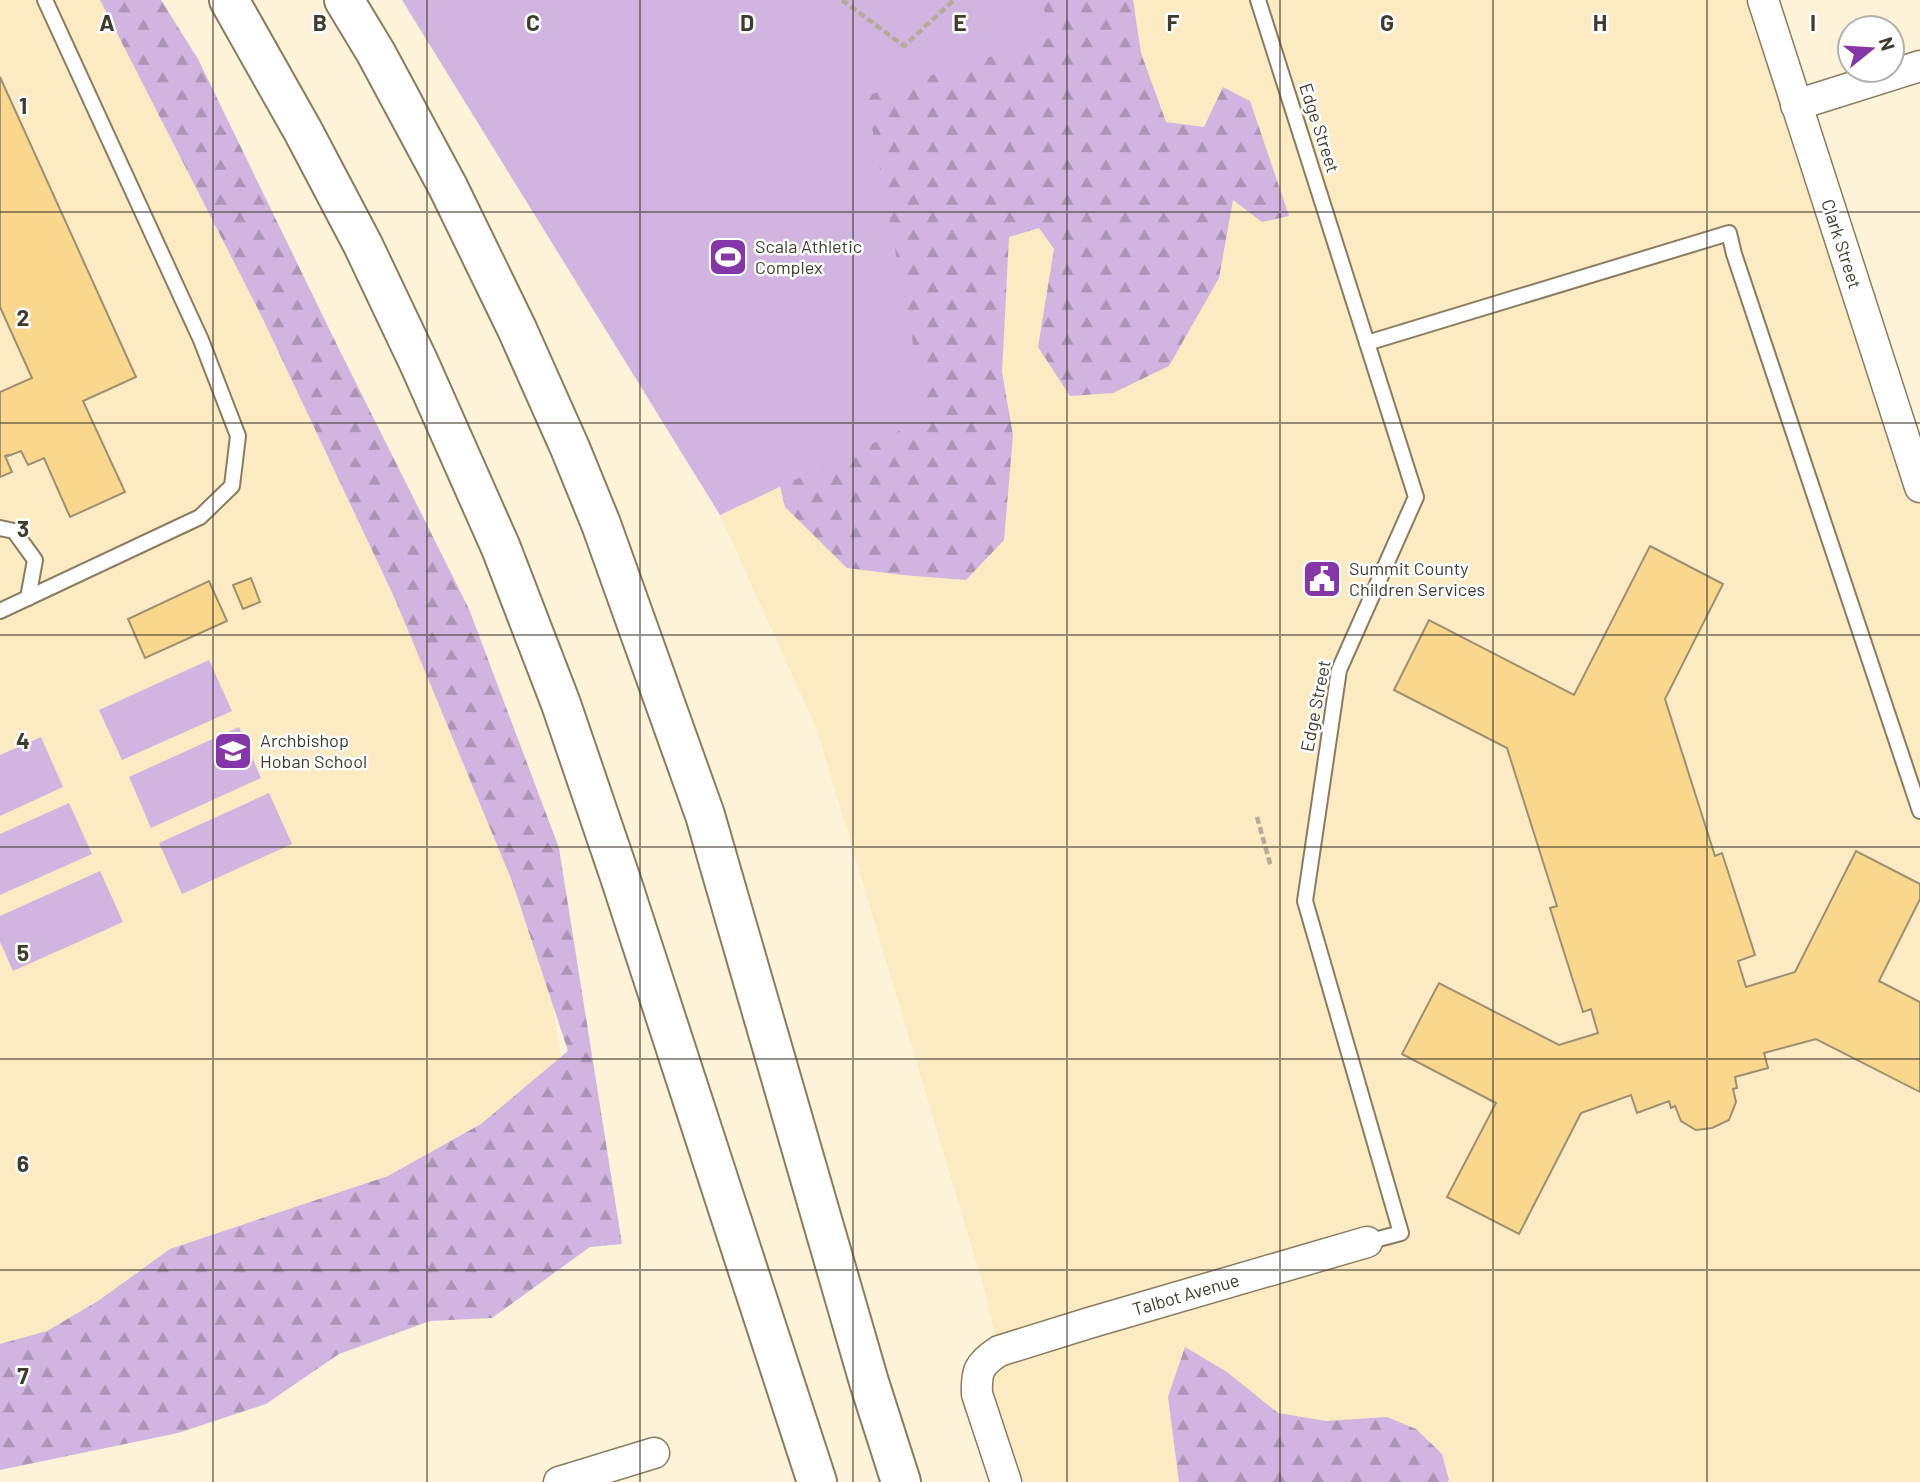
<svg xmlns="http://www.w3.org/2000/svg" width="1920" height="1482" font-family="Barlow,sans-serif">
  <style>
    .built { fill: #fceac3 }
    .forest { fill: url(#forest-firs) }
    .garden { fill: #d1b4df }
    .building { fill: #f9d88d; stroke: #9d9072; stroke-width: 2 }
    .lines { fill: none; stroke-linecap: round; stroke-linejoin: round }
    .lane-casing { stroke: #8a7c5f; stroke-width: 18 }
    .street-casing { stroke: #8a7c5f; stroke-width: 33 }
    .highway-casing { stroke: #8a7c5f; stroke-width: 42 }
    .path { stroke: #b5ab96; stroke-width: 4.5; stroke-dasharray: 7 3.5; stroke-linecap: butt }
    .lane { stroke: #fff; stroke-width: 14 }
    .street { stroke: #fff; stroke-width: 30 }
    .highway { stroke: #fff; stroke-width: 38 }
    .grid { fill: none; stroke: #413b2e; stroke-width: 2; stroke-opacity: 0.55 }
    .labels { text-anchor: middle; stroke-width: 5; stroke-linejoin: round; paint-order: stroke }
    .street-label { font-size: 18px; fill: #413b2e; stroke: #fff }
    .poi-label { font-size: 18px; fill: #413b2e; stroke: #fff; text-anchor: start }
    .grid-label { font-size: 23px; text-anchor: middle; font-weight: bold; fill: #413b2e; stroke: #fff; stroke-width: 5; stroke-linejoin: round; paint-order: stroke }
  </style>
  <defs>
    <pattern id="forest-firs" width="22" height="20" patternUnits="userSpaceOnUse" patternTransform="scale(1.75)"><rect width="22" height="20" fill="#d1b4df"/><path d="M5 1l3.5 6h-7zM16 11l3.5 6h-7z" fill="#ab94b5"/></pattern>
  </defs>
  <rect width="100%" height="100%" fill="#fef2d8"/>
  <g class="built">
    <path d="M0,0H100L262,317L537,902L590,1247L0,1414Z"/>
    <path d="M1041,0H1763L1920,487V1482H1006L977,1394L999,1351L984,1288L817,730L720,515L927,418Z"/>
  </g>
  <g class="forest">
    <path d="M100,0H161L198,59L337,345L469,609L559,848L622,1244L590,1247L492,1318L430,1321L339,1354L266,1404L178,1433L0,1470V1344L47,1331L98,1301L170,1249L388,1176L481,1124L568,1051L512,881L395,599L262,317Z"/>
    <path d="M775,0H1133L1141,53L1166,122L1204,127L1223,87L1250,101L1289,216L1262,222L1233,200L1219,278L1169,366L1113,393L1070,396L1038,347L1054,249L1039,228L1009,237L1002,372L1013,435L1004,540L966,580L903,575L847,568L785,507L775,465Z"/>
    <path d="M1185,1347L1227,1372L1278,1413L1326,1421L1387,1417L1416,1429L1442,1454L1449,1480L1447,1482H1179L1168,1397Z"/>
  </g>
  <g class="garden">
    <path d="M402,0H1041L1053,37L866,96L927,418L720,515Z"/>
    <path d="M209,660L232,711L122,760L99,710Z"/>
    <path d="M239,727L261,778L151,828L129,777Z"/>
    <path d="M41,737L63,787L0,816V755Z"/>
    <path d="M269,793L292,844L182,894L159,843Z"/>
    <path d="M69,803L92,854L0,895V834Z"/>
    <path d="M100,871L123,922L13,971L0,942V916Z"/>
  </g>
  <g class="building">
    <path d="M0,77L136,377L83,401L125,492L70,517L44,458L28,465L21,451L8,456V455L5,456L12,472L0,477V392L32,378L0,307Z"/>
    <path d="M1650,546L1723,584L1665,699L1715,856L1722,853L1755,955L1738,961L1746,987L1795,972L1856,851L1920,884V899L1879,981L1920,1002V1092L1816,1039L1764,1053L1768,1068L1735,1077L1737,1088L1733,1089L1736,1102L1729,1120L1712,1128L1696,1130L1681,1121L1675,1106L1671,1108L1669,1101L1637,1113L1631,1095L1581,1113L1519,1234L1447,1197L1496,1103L1402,1054L1439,983L1559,1045L1598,1033L1591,1009L1583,1012L1550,908L1557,906L1507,748L1394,690L1429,620L1574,695Z"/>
    <path d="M251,578L260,602L243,609L233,585Z"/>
    <path d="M209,581L227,621L145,658L128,619Z"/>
  </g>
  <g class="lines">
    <g class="lane-casing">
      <g id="lane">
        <path d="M1258,0L1416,497L1339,670L1305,901L1401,1233L1367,1242"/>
        <path d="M1367,343L1729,233L1734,254L1920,811"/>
        <path d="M0,528L14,531L35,560L28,598"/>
        <path d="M0,611L200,517L232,486L238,436L201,340L45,0"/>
      </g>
    </g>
    <g class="street-casing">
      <g id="street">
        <path d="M1763,0L1920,487"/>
        <path d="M1796,105L1920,66"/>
        <path d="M559,1482L654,1453"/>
        <path d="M1006,1482L977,1394C976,1371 979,1364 999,1351L1089,1323L1367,1242"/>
      </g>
    </g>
    <g class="highway-casing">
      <g id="highway">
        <path d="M229,0L303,131L363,245L419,363L501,548L561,704L620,877L817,1482"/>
        <path d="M344,0L376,53L448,187L517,329L570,448L601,524L705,815L869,1382L901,1482"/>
      </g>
    </g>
    <g class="path">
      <path d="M842,0L904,46L954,0"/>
      <path d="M1257,817L1271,867"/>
    </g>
    <use href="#lane" class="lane"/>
    <use href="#street" class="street"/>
    <use href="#highway" class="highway"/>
  </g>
  <path class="grid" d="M213,0V1482M427,0V1482M640,0V1482M853,0V1482M1067,0V1482M1280,0V1482M1493,0V1482M1707,0V1482M0,212H1920M0,423H1920M0,635H1920M0,847H1920M0,1059H1920M0,1270H1920"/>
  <defs>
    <g id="stadium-square" transform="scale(2.0125)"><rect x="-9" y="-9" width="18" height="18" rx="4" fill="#8637a7" stroke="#fff"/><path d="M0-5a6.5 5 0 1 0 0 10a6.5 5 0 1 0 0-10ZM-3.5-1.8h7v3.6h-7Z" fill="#fff"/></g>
    <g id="civic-square" transform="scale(2.0125)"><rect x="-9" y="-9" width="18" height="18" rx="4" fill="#8637a7" stroke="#fff"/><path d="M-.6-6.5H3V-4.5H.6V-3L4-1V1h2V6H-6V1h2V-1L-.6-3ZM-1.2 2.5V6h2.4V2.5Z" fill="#fff"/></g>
    <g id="school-square" transform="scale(2.0125)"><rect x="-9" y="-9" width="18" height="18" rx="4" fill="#8637a7" stroke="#fff"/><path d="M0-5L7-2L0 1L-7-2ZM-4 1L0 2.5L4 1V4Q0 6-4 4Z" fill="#fff"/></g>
  </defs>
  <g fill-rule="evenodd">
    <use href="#stadium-square" x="728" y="257"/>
    <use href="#civic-square" x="1322" y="579"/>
    <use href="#school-square" x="233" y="751"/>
  </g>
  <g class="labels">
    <g class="street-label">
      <text transform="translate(1319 128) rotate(72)" y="6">Edge Street</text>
      <text transform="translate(1841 244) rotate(72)" y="6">Clark Street</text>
      <text transform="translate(1316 706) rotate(-79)" y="6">Edge Street</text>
      <text transform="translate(1186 1295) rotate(-16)" y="6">Talbot Avenue</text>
    </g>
    <g class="poi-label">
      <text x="755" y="253">Scala Athletic<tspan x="755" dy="21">Complex</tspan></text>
      <text x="1349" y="575">Summit County<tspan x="1349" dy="21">Children Services</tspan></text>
      <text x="260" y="747">Archbishop<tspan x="260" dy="21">Hoban School</tspan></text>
    </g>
  </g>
  <g class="grid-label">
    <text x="107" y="31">A</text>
    <text x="320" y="31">B</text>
    <text x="533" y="31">C</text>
    <text x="747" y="31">D</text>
    <text x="960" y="31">E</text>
    <text x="1173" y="31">F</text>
    <text x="1387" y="31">G</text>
    <text x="1600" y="31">H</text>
    <text x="1813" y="31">I</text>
    <text x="23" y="114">1</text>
    <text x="23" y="326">2</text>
    <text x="23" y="537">3</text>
    <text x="23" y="749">4</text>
    <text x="23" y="961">5</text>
    <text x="23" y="1172">6</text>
    <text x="23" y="1384">7</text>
  </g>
  <g transform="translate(1871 49) rotate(72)"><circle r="33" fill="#ffffff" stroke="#b3b1ab" stroke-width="2"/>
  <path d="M0-5L12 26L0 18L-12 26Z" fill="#8637a7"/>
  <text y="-10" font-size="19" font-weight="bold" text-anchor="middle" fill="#413b2e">N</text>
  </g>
</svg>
